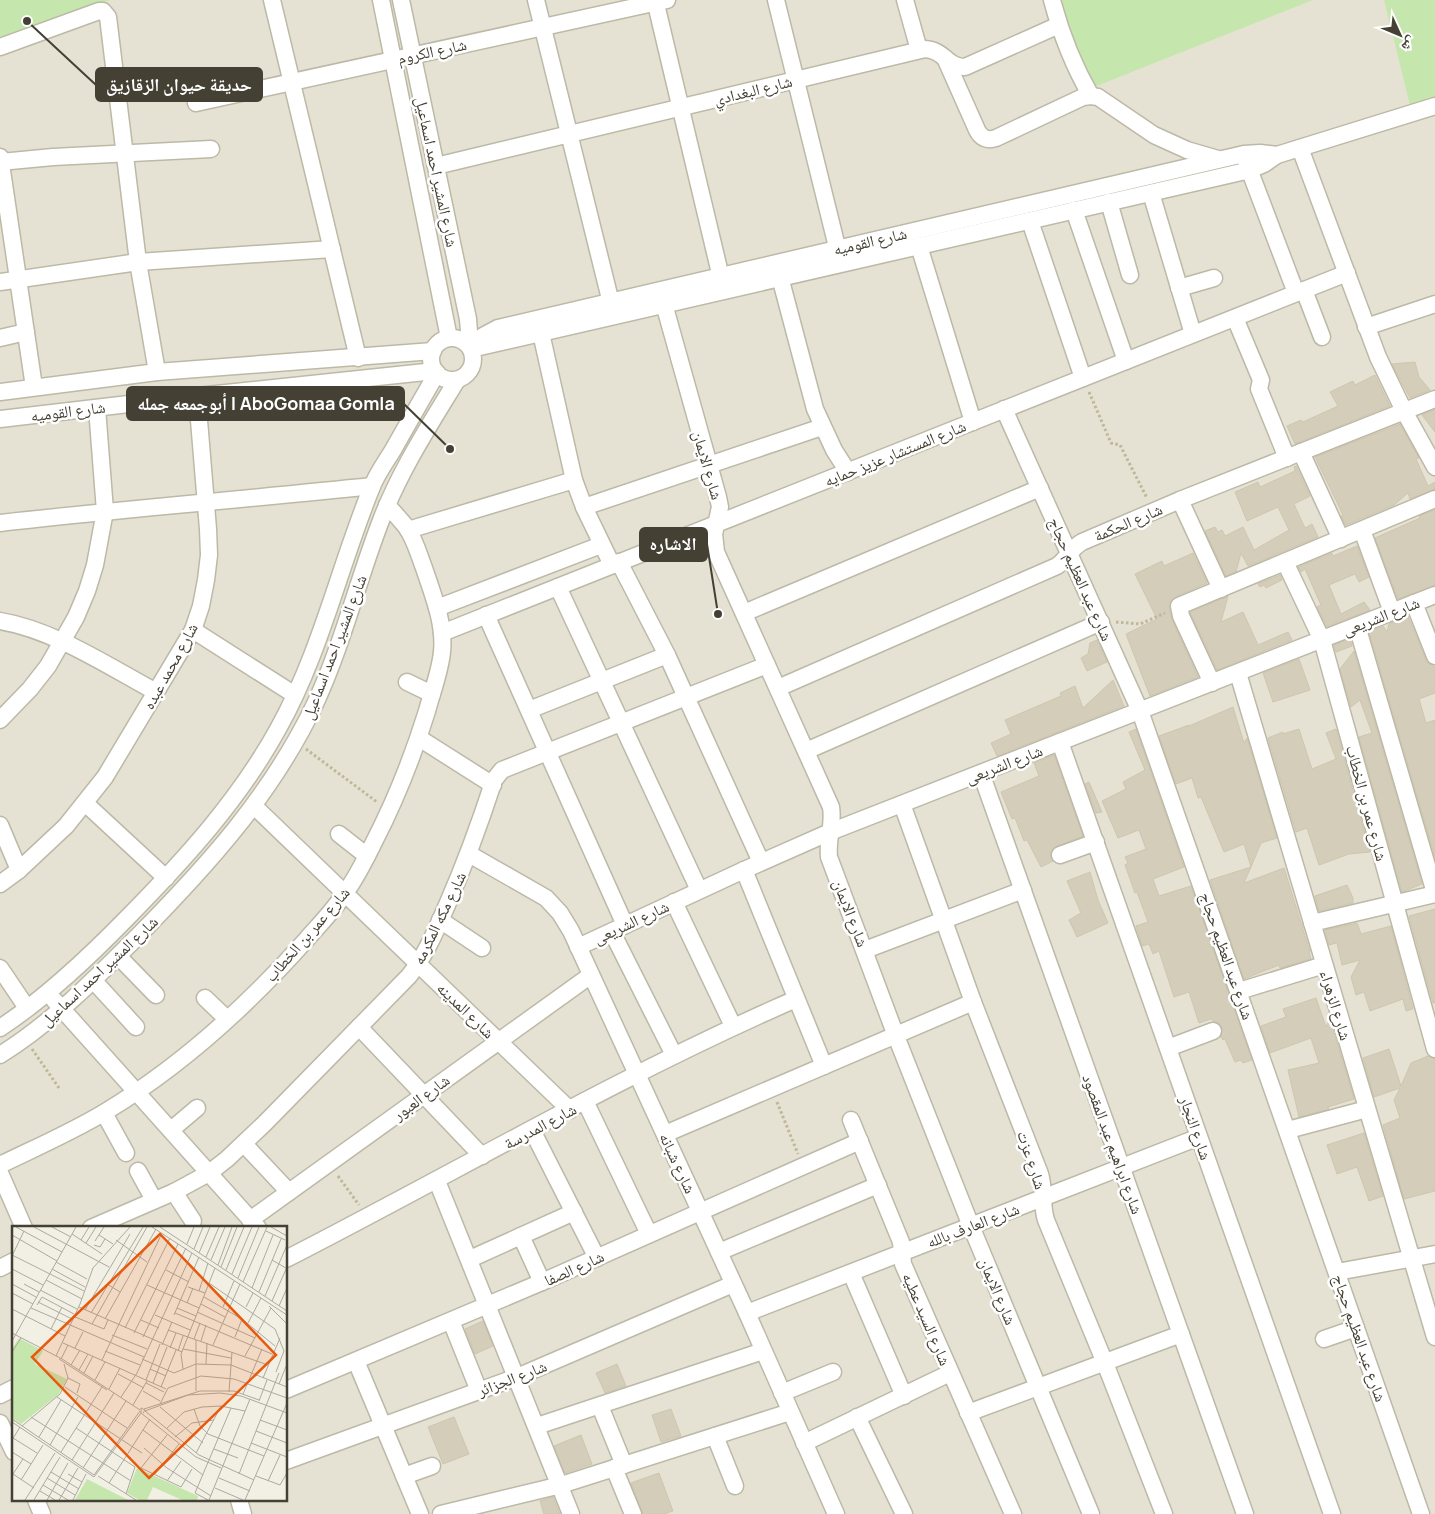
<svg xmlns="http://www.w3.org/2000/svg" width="1435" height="1514" font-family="Manrope,'Noto Naskh Arabic',sans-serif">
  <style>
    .residential { fill: #e6e2d3; fill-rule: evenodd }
    .green { fill: #c5e6ad }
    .building { fill: #d3cdba; stroke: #cec6ae }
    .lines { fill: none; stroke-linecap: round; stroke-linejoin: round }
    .minor-casing { stroke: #bdb9a7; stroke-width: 19 }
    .path { stroke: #bfb799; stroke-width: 3; stroke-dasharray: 2.5 2.5; stroke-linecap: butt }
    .minor { stroke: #fff; stroke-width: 16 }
    .labels { text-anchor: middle; stroke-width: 5; stroke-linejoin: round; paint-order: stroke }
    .street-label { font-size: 16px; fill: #444034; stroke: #fff }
    .inset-road { fill: none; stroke: #acaa9e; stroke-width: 1 }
    .view { fill: #e8590c; fill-opacity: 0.15; stroke: #e8590c; stroke-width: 2.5 }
    .inset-edge { fill: none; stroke: #444034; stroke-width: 2.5 }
    .leader { fill: none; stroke: #444034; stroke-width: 2 }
    .callout-dot { fill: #444034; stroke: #fff; stroke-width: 2 }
    .callout { fill: #444034; stroke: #444034; stroke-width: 2 }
    .callout-label { font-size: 18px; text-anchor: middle; font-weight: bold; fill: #fff }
  </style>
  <rect width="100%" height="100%" fill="#f2f0e4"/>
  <path class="residential" d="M0,0H1435V1514H0ZM14,1228H286V1500H14Z"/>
  <g class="green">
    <path d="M0,0H109L0,43Z"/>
    <path d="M1061,0H1313L1094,87L1063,15Z"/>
    <path d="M1384,0H1435V97L1410,105Z"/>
  </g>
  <g class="building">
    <path d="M1415,362L1419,377L1430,390L1410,398L1392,364Z"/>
    <path d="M1375,375L1390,406L1295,444L1287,426L1301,420L1303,422L1338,406L1330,392L1353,381L1355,385Z"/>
    <path d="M1435,410V432L1422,415Z"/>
    <path d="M1400,424L1419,458L1416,459L1428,486L1435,482V489L1410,499L1408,493L1394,505L1346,525L1341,516L1343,515L1315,457Z"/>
    <path d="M1296,466L1310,496L1294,504L1305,528L1312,524L1318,537L1248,566L1241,553L1236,572L1226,576L1205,531L1215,527L1218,532L1222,530L1225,536L1243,527L1254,550L1289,530L1278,507L1247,521L1235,492L1258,482L1260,487L1295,471L1294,467Z"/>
    <path d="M1435,510V585L1398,599L1375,538L1420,518L1419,516Z"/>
    <path d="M1357,546L1369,577L1359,582L1355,574L1329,585L1341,614L1364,602L1370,610L1327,627L1317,607L1321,605L1305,569L1301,572L1298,567L1332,553L1333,556Z"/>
    <path d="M1193,553L1207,583L1175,597L1169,603V608L1172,620L1198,677L1150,696L1126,634L1157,619L1135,574L1162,561L1164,566Z"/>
    <path d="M1280,575L1282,580L1266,588L1264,585L1260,587L1258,584Z"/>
    <path d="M1228,596L1221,622L1243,612L1258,645L1288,632L1292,640L1217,670L1190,612Z"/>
    <path d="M1408,616L1426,660L1428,663L1435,667V693L1419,699L1426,723L1435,720V857L1369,632L1383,626L1387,632L1389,624Z"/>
    <path d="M1350,639L1352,646L1336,652L1334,645Z"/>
    <path d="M1097,640L1107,662L1087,671L1081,658L1088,654L1090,643Z"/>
    <path d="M1354,651L1422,884L1402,892L1359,737L1372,733L1360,700L1351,707L1340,669Z"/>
    <path d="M1299,659L1310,690L1273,702L1263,673Z"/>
    <path d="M1113,680L1124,706L997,756L991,743L1011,734L1005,720L1061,696L1060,693L1075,686L1083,708Z"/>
    <path d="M1233,707L1244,743L1247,738L1277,838L1261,843L1251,867L1244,844L1224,852L1201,797L1198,798L1192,778L1176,784L1159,736L1189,725V726Z"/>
    <path d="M1136,729L1184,867L1153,879L1159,896L1191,886L1252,1060L1243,1063L1241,1060L1235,1062L1225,1039L1223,1040L1221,1037L1222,1028L1220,1024L1213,1021L1211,1019L1199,1023L1189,992L1174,997L1159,951L1153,954L1149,944L1142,946L1136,926L1148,922L1137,892L1135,893L1125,865L1128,863L1125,857L1146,849L1139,830L1118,838L1102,801L1126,789L1123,782L1145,770L1129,732Z"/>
    <path d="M1299,729L1312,769L1336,759L1326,733L1336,729L1370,852L1349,854L1319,865L1307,828L1296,832L1268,738L1283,732V734Z"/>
    <path d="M1054,755L1083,836L1053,848L1050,854L1053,861L1041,867L1027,840L1024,841L1015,818L1012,819L1001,792L1039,776L1034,763Z"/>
    <path d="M1089,782L1102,812L1096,813L1085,784Z"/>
    <path d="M1251,867L1244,883L1284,868L1310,952H1309L1311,959L1280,968L1279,965L1244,979L1210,880Z"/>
    <path d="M1090,872L1098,900L1108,923L1077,937L1069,920L1081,913L1067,881Z"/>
    <path d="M1347,885L1353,898V903L1319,911L1315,896Z"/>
    <path d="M1435,909V1003H1433L1409,916Z"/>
    <path d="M1357,923L1361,934L1391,926L1413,1009L1406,1011L1403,999L1370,1011L1364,992L1356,995L1351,977L1360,960L1342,965L1337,943L1329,945L1325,930Z"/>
    <path d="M1316,998L1326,1027L1330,1019L1354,1099L1328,1107L1329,1109L1299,1117L1288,1070L1319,1063L1311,1038L1270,1053L1261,1026L1286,1017L1283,1009Z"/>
    <path d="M1389,1049L1401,1086L1411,1063L1428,1056L1435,1059V1191L1404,1199L1383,1125L1400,1118L1394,1100L1400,1088L1374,1097L1363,1058Z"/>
    <path d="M1364,1133L1383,1196L1369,1201L1357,1167L1337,1174L1327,1145Z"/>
    <path d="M483,1321L493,1346L475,1354L465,1329Z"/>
    <path d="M617,1364L626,1386L605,1393L596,1373Z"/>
    <path d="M671,1409L681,1436L661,1442L652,1415Z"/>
    <path d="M454,1417L469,1454L443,1464L428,1427Z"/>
    <path d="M581,1435L592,1464L565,1473L554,1446Z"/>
    <path d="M659,1473L673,1511L664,1514H643L631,1483Z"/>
    <path d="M553,1497L560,1514H544L540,1501Z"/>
  </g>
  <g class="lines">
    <g class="minor-casing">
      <g id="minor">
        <path d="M272,0L358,358"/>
        <path d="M381,0L449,338"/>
        <path d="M401,0L468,319L469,332L467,344"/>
        <path d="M536,0L613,311"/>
        <path d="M655,0L723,286"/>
        <path d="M776,0L840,259"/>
        <path d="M905,0L919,50"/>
        <path d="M1052,0C1061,34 1073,65 1091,96"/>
        <path d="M0,47L99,11H103L108,17L138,262L157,372"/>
        <path d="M945,58L977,130C981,138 987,141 996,138L1083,97L1091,96L1098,97L1154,135L1187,150L1218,159"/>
        <path d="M196,103L667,0"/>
        <path d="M1300,148L1378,357L1404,411L1435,467"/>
        <path d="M0,157L34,387"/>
        <path d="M1246,161L1296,293"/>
        <path d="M0,162L53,157L211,149"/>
        <path d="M436,166L925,49C944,50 947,67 965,67L1059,25"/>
        <path d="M1151,193L1193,334"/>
        <path d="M1109,202L1130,275"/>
        <path d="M1074,210L1126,361"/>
        <path d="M1030,221L1083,378"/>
        <path d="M919,246L973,422"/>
        <path d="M780,277L815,409L834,450L848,472"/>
        <path d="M0,282L138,262L332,249"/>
        <path d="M1179,288L1214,278"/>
        <path d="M1304,290L1322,337"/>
        <path d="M664,304L718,497L720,507L714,534L716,552L831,807C834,824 827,840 829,857L896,1036L971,1226L1091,1514"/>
        <path d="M1235,318L1261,380L1259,389L1287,458"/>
        <path d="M1366,327L1435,304"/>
        <path d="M541,333L574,480L584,507L612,565"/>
        <path d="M0,338L26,332"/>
        <circle cx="452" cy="359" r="21"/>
        <path d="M470,347L483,336L498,328L1244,154L1260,153L1277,155"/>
        <path d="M471,349L1250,170L1264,164L1277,155L1435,106"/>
        <path d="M0,392L157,372L433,351"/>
        <path d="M1004,409L1140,711L1421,1514"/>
        <path d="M0,419L197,396L435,371"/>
        <path d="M1301,452L1341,539"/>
        <path d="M1180,500L1221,589"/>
        <path d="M584,507L822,427"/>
        <path d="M0,523C124,509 248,499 372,486"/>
        <path d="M408,530L574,480"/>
        <path d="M1362,530L1392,612"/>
        <path d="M619,562L667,655L761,862"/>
        <path d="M1285,562L1322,640L1435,1049"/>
        <path d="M558,587L699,890"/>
        <path d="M1414,603L1435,656"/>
        <path d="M437,608L601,545"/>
        <path d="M744,613L1040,488"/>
        <path d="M486,615L625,925"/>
        <path d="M0,621C54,630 108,666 156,692"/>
        <path d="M1357,626L1435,893"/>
        <path d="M193,630L295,695"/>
        <path d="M442,633L1347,273"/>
        <path d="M1238,673L1435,1337"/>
        <path d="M407,682L432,694"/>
        <path d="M1212,683L1181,616L1179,606L1435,499"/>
        <path d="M778,688L1057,566C1067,559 1071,548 1082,542L1180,500L1435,399"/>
        <path d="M529,710L667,655"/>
        <path d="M0,720L30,689L48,666L76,617L87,591L95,565L105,511L97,408"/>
        <path d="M419,738L493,785"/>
        <path d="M1060,742L1332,1514"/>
        <path d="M806,751L1101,622"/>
        <path d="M981,773L1245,1514"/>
        <path d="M85,803L166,878"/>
        <path d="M902,804L973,1002L1040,1174C1045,1190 1041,1205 1046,1220L1105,1363L1164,1514"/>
        <path d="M254,806L570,1110"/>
        <path d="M0,825L19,870"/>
        <path d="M339,834L367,856"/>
        <path d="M469,854L546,898L560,913L571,931L747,1313L836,1514"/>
        <path d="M1060,855L1096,842"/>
        <path d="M744,870L824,1066"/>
        <path d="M0,884L19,870L66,826L105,777L193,630L201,606L206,580L209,555L208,529L197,396"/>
        <path d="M674,902L733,1026"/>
        <path d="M440,920L482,948"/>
        <path d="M1312,923L1435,894"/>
        <path d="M612,932L674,1055"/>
        <path d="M578,947L744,870L830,832L1435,595"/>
        <path d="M865,950L1023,890"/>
        <path d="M118,956L156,995"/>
        <path d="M0,968L27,1008"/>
        <path d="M93,980L136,1027"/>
        <path d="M1239,991L1324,965"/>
        <path d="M205,998L227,1019"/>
        <path d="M54,1000L258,1228"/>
        <path d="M359,1027L482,1156"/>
        <path d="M0,1028C47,997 89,957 128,917C184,860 239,800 278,729C320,654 339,568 371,489C376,475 385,463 393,450C407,425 422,399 437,373"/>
        <path d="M1168,1048L1213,1031"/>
        <path d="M0,1055C50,1024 94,980 136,938C206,867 271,796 315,704C342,646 357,583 380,523C399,472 429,426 457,380"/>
        <path d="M585,1101L649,1234"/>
        <path d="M104,1113L126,1153"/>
        <path d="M851,1120L901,1242L903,1264L1013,1514"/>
        <path d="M171,1130L197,1108"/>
        <path d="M532,1130L597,1258"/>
        <path d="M1288,1130L1367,1109"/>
        <path d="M665,1134L973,1002"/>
        <path d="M244,1144L289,1192"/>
        <path d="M0,1165C35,1148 72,1132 105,1112C180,1067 248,1005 306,940C319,925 334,910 345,893C357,877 366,858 375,840C396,799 413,756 427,711C432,692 440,672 442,652C445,624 433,595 424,568C419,555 415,540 407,528C401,520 394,513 387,505"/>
        <path d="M138,1171L154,1200"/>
        <path d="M0,1173L24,1228"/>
        <path d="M437,1181L571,1514"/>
        <path d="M174,1192L193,1221"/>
        <path d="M250,1220L591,975"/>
        <path d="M91,1228L174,1192L209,1173L227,1159L265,1123L409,976C426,955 436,930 447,905C465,864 480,823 494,780L502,770L767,665"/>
        <path d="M521,1236L542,1282"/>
        <path d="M719,1252L878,1185"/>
        <path d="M286,1259C456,1172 621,1075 796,999"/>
        <path d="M470,1259L574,1212"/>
        <path d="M0,1268L14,1261"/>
        <path d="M1337,1272L1435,1254"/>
        <path d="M851,1273L904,1396"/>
        <path d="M747,1313L1199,1137"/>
        <path d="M451,1321L479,1391"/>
        <path d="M1324,1339L1356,1328"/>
        <path d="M356,1361L420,1514"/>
        <path d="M286,1390L542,1282L860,1141"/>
        <path d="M782,1393L833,1372"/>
        <path d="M0,1395L14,1388"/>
        <path d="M600,1406L624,1465"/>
        <path d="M968,1413L1181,1334"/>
        <path d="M857,1417L904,1514"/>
        <path d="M0,1423L14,1452"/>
        <path d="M537,1426L763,1351"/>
        <path d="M715,1436L735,1486"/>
        <path d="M804,1443L950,1373"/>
        <path d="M286,1461L517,1377L733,1284"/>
        <path d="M614,1468L633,1514"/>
        <path d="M404,1476L432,1466"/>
        <path d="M36,1500L42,1514"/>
        <path d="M239,1500L243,1514"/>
        <path d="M441,1514L561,1485L790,1412"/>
      </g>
    </g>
    <g class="path">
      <path d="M1089,392L1111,443L1120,445L1147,498"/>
      <path d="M1116,622L1140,624L1165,613"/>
      <path d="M306,749L377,802"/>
      <path d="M32,1049L59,1088"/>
      <path d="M777,1102L798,1154"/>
      <path d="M338,1176L359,1205"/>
    </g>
    <use href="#minor" class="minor"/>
  </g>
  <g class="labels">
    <g class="street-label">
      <text transform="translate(432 51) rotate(-12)" y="6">شارع الكروم</text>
      <text transform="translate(753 90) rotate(-14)" y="6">شارع البغدادي</text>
      <text transform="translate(437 172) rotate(78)" y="6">شارع المشير احمد اسماعيل</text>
      <text transform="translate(870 241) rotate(-13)" y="6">شارع القوميه</text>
      <text transform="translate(68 411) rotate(-7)" y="6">شارع القوميه</text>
      <text transform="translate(895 453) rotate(-22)" y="6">شارع المستشار عزيز حمايه</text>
      <text transform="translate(708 465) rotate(74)" y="6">شارع الايمان</text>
      <text transform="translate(1128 522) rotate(-23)" y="6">شارع الحكمة</text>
      <text transform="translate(1081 579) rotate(66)" y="6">شارع عبد العظيم حجاج</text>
      <text transform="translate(1381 616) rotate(-21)" y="6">شارع الشريعى</text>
      <text transform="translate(334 647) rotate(-69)" y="6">شارع المشير احمد اسماعيل</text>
      <text transform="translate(170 666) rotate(-61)" y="6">شارع محمد عبده</text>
      <text transform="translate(1004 764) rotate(-21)" y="6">شارع الشريعى</text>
      <text transform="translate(1367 803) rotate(75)" y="6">شارع عمر بن الخطاب</text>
      <text transform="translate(851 913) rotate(69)" y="6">شارع الايمان</text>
      <text transform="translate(439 918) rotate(-64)" y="6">شارع مكه المكرمه</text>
      <text transform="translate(631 922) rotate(-25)" y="6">شارع الشريعى</text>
      <text transform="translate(307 934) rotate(-49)" y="6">شارع عمر بن الخطاب</text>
      <text transform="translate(1227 956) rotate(71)" y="6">شارع عبد العظيم حجاج</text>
      <text transform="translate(99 971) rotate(-43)" y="6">شارع المشير احمد اسماعيل</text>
      <text transform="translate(1336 1005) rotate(73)" y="6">شارع الزهراء</text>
      <text transform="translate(466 1010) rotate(44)" y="6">شارع المدينه</text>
      <text transform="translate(421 1097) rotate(-36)" y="6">شارع العبور</text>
      <text transform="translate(540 1126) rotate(-28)" y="6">شارع المدرسة</text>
      <text transform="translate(1196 1128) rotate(71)" y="6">شارع النجار</text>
      <text transform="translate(1113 1144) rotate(70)" y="6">شارع ابراهيم عبد المقصود</text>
      <text transform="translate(1032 1160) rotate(72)" y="6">شارع عزت</text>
      <text transform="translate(678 1163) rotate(65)" y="6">شارع شبانه</text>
      <text transform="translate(973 1225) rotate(-21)" y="6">شارع العارف بالله</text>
      <text transform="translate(574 1268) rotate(-24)" y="6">شارع الصفا</text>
      <text transform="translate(998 1291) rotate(67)" y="6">شارع الايمان</text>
      <text transform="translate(927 1319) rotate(67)" y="6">شارع السيد عطيه</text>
      <text transform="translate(1360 1338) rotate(71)" y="6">شارع عبد العظيم حجاج</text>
      <text transform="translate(512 1378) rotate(-21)" y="6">شارع الجزائر</text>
    </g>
  </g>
  <g transform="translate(12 1226)">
    <rect width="275" height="275" fill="#f2f0e4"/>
    <path d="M7,112L31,125L23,138L55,153L46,169L9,198L0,192V123ZM125,242L186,270L185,274H170L141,261L135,274H127L115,267ZM75,253L116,274H63Z" fill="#c5e6ad"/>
    <path class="inset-road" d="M4,1L50,26M22,1L97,41M40,1L59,11M140,1L275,89M148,1L275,85M259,1L275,10M254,5L273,14M60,8L90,28M0,9L45,35M87,9L101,18M69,14L77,1M104,14L135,36M83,15L92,1M74,17L84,1M175,18L182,1M82,19L88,21L93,13M182,23L191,1M187,27L198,1M0,29L72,65M0,30L12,5M194,31L207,1M199,34L213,1M260,34L274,42M44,36L75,53M206,39L220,1M209,41L225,1M0,43L31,59M40,43L73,61M154,44L177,56M214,44L232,1M220,48L240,1M226,52L247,1M34,54L70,73M231,56L255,1M197,57L263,103L272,125L264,146M0,58L24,71M12,58L27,66M95,58L108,66M135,59L187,82M176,61L193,67M240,62L261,9M28,64L65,83M187,65L196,37M247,66L269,13M0,67L21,78M253,70L275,19M192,71L230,93L263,120M260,75L275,41M26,76L60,93M175,77L181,62M189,78L213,91M25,79L30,71L62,88M257,80L275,98M267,80L275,62M67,81L170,126M211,81L222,55M234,81L241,67M19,82L132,131M165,82L184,90M0,83L53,110M73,84L118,8M185,86L243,112M79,87L131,1M163,87L260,128M143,89L178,104M162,89L187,31M61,90L92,103L96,94M93,93L144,3M129,94L147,102M236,97L249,72M80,98L135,1M113,102L158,12M39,103L50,81M156,104L256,139M0,107L50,133L128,184M122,107L166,18M100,109L135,123M131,111L174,22M223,111L230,93M182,113L188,97M184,114V165M0,115L64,1M189,115L194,99M51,117L154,163M150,119L160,96M201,119L228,58M63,122L71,106M158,122L164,107M171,123L219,132M93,125L128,139M166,125L171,110M0,126L9,112M44,130L68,78L81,42L118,1M233,130L259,82M47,133L95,164M49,133L56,119M130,133L162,147L184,138L219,139L275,161M90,134L150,7M52,138L56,152L68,158L65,167M194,138L195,117M59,139L68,124M138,143L154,150M171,143L169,128L203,42M67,144L76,128M72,147L81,130M106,148L132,162M251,152L268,112M83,154L93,136M134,154L148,118M134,157L152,166M141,157L155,121M267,158L275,138M53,161L115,202M149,161L164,124M97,163L108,142M131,165L148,175M217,166L220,126M231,168L250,123M45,171L130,227M109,171L125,147L180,27M247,175L255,154M148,178L156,162L189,150L222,153L275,172M121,179L135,155M148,181L191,217M132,183L188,165H222L247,174M182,183L188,200L196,208L252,230M133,185L176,169L208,167L229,170L275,187M133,185L187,229L242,254M131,187L133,184L129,182V187L184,231L209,242M19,191L119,255M0,193L82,249L128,185M248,194L275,204M0,196L82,251L129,187M10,200L48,168L56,152M64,202L123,241L114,268M154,203L172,186L190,181L209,180L233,185M131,204L191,249M244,205L275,217M155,209L129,242L169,261L180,243M27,211L49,174M163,211L180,197L202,194M1,212L25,227M0,214L8,201M239,217L275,231M38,219L66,171M132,222L155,242L199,270M202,223L226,232M0,226L19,238M49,226L90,161M184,227L209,180M60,234L102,167M71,242L114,175M39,246L67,263M1,248L22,262M1,248L11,233M56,248L70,256M227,248L267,147M142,249L167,218M86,250L124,274M244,250L268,259L275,247M35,252L63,269M207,252L238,265M9,254L31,219M155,255L169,235M256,255L268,229M97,257L138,193M31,259L56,274M203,262L231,274M28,265L43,274M13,274L43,227M22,274L48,231M35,274L56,237M47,274L66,242M61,274L74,248M196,274L183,267L219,182M197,274L238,173M233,274L275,177"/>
    <path class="view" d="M148,8L264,129L137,252L20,131Z"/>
    <rect width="275" height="275" class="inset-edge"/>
  </g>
  <path class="leader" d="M27 21L96 85M450 449L404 404M718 614L707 544"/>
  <g class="callout-dot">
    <circle cx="27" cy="21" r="5"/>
    <circle cx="450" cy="449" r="5"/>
    <circle cx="718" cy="614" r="5"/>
  </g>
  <g class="callout">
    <rect x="96" y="68" width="166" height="33" rx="5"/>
    <rect x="127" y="387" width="277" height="33" rx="5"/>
    <rect x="640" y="528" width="67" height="33" rx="5"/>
  </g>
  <g class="callout-label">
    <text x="179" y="91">حديقة حيوان الزقازيق</text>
    <text x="266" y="410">أبوجمعه جمله | AboGomaa Gomla</text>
    <text x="673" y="550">الاشاره</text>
  </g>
  <g transform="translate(1400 35) rotate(134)" stroke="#ffffff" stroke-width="4" paint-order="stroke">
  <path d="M0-4L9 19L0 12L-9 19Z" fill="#444034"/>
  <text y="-8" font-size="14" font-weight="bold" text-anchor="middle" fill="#444034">ش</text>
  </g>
</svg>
